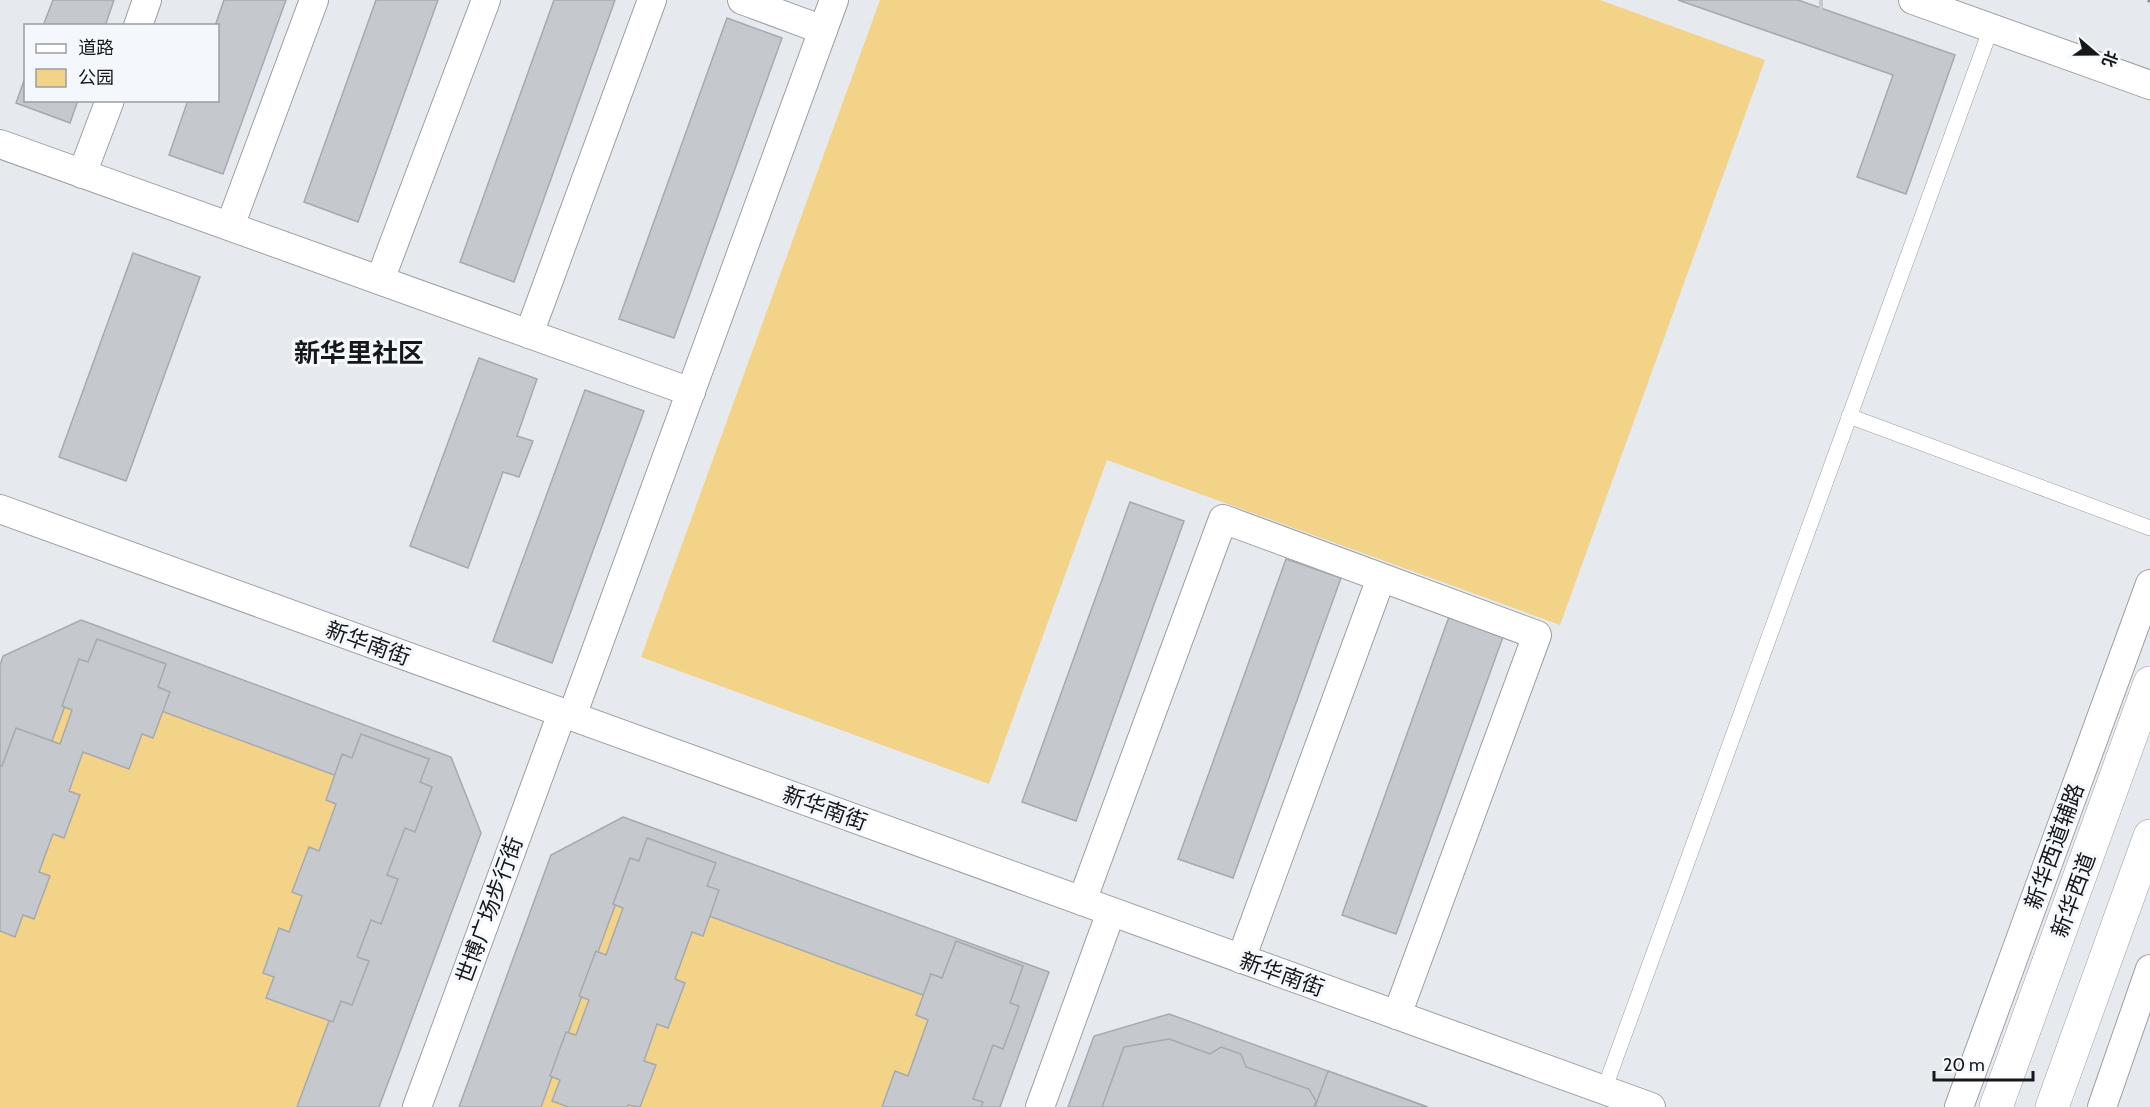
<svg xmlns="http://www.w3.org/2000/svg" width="2150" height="1107" font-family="Cabin,'Noto Sans SC',sans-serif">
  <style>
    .green { fill: #f2d388 }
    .building { fill: #c5c8cc; stroke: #a6a9ae; stroke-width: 1.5 }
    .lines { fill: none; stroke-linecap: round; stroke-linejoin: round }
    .street-tunnel { stroke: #c7cace; stroke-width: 28; stroke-dasharray: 28 14; stroke-linecap: butt }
    .lane-casing { stroke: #9d9fa4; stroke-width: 16 }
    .street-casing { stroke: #9d9fa4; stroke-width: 30 }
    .primary-casing { stroke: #9d9fa4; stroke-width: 34 }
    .path { stroke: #898c8f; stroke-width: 4; stroke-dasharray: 4.5 4.5; stroke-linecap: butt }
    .lane { stroke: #fff; stroke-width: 15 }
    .street { stroke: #fff; stroke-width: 28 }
    .primary { stroke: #fff; stroke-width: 33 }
    .labels { text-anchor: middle; stroke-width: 6; stroke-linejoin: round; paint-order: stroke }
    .street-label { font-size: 22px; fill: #161719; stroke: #f4f7fb }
    .quarter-label { font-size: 26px; font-weight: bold; fill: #161719; stroke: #f4f7fb }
  </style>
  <rect width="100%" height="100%" fill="#e6eaee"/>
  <g class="green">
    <path d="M880,0H1600L1765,60L1560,625L1107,460L989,784L641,657Z"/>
    <path d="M75,679L410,803L297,1107H0V881Z"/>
    <path d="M623,884L958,1008L922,1107H541Z"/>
  </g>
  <g class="building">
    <path d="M53,0H114L105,26H43Z"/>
    <path d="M224,0H286L223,174L169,155L188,100H218V26H215Z"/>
    <path d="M376,0H438L358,222L304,202Z"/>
    <path d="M554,0H615L514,282L460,262Z"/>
    <path d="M1678,0H1798L1955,55L1906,194L1857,177L1893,75Z"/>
    <path d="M727,18L782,38L674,338L619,319Z"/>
    <path d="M26,75V100H78L70,123L16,103Z"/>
    <path d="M133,253L200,277L126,481L59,457Z"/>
    <path d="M479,358L537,379L517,436L533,441L519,477L503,472L468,568L410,546Z"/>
    <path d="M585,390L644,411L552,663L493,641Z"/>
    <path d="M1130,502L1184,521L1076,821L1022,802Z"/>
    <path d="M1286,559L1341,578L1233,878L1178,859Z"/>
    <path d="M1450,614L1504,634L1396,934L1342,915Z"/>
    <path d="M81,620L451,757L481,833L379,1107H297L410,803L75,679L0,881V665L3,656Z"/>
    <path d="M97,639L166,664L158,687L170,692L153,738L142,734L129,769L83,752L69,791L80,795L64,838L53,834L39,872L50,876L34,919L23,915L15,937L0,931V765L2,766L16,728L60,744L72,710L62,706L79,659L88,662Z"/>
    <path d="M361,734L429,759L420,782L432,787L415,832L405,828L387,875L398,879L381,924L371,920L357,957L369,961L352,1005L341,1001L333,1022L266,998L274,977L263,973L279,928L289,932L302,896L292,892L309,847L319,851L336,804L326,800L342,754L352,758Z"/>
    <path d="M623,817L1049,972L1000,1107H922L958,1008L623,884L541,1107H459L551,855Z"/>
    <path d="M647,838L716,863L707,886L719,890L703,936L692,932L675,979L685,983L668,1028L657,1024L644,1061L656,1065L640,1107L628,1105L627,1107H568L552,1101L560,1080L550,1076L566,1032L576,1035L589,1000L579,996L596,951L606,955L623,908L613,904L630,858L639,861Z"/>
    <path d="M956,941L1023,966L1010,1003L1019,1006L1003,1049L993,1045L973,1099L983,1102L981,1107H882L895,1071L908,1076L928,1020L916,1015L931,974L942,978Z"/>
    <path d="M1169,1014L1428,1107H1068L1094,1036Z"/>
    <path d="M1169,1039L1210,1054L1221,1047L1241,1054L1246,1067L1309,1089L1316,1101L1314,1107H1102L1124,1047Z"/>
    <path d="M1328,1071L1427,1107H1315Z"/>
  </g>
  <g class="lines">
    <path class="street-tunnel" d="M1819,0H1823"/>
    <g class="lane-casing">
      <g id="lane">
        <path d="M1849,416L2150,528"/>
        <path d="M1604,1090L1991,28"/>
      </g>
    </g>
    <g class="street-casing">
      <g id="street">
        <path d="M742,0L823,30"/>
        <path d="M1913,0L2150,85"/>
        <path d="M138,26L147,0"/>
        <path d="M0,144L691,392"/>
        <path d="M82,174L110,100"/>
        <path d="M230,226L314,0"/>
        <path d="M380,280L486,0"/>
        <path d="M529,334L652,0"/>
        <path d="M0,509L1651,1107"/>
        <path d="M572,716L834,0"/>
        <path d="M1082,901L1223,519L1537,635L1397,1015"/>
        <path d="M1241,959L1381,578"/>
        <path d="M417,1107L562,713"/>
        <path d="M1040,1107L1111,912"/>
        <path d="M1959,1107L2150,584"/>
        <path d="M2102,1107L2150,969"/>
      </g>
    </g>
    <g class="primary-casing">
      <g id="primary">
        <path d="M1996,1107L2150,683"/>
        <path d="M2052,1107L2150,836"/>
      </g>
    </g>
    <path class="path" d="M2148,0L2150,1"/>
    <use href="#lane" class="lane"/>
    <use href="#street" class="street"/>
    <use href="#primary" class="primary"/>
  </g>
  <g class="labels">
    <g class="street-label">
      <text transform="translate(368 643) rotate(20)" y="8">新华南街</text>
      <text transform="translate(825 808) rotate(20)" y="8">新华南街</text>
      <text transform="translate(2054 846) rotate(-70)" y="8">新华西道辅路</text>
      <text transform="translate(2073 895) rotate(-70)" y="8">新华西道</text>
      <text transform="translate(489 910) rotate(-70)" y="8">世博广场步行街</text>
      <text transform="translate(1282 974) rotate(20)" y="8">新华南街</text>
    </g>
    <g class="quarter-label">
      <text x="359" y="362">新华里社区</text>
    </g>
  </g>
  <rect x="24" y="24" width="195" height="78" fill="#f4f7fb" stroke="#9b9da1" stroke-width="1.5"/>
  <rect x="36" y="44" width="30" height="9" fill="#ffffff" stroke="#9b9da1" stroke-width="1.5"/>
  <text x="78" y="54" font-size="18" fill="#161719">道路</text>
  <rect x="36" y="69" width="30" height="18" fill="#f2d388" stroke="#9b9da1" stroke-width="1.5"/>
  <text x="78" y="84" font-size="18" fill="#161719">公园</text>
  <g transform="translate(2096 54) rotate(110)" stroke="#f4f7fb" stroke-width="4.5" paint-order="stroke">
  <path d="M0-4.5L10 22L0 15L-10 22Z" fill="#161719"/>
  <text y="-9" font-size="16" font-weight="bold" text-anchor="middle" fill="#161719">北</text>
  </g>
  <path d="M1934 1071v9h99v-9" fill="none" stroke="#161719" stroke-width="3"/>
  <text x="1943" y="1071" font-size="18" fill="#161719" stroke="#f4f7fb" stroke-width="4.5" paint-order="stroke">20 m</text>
</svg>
